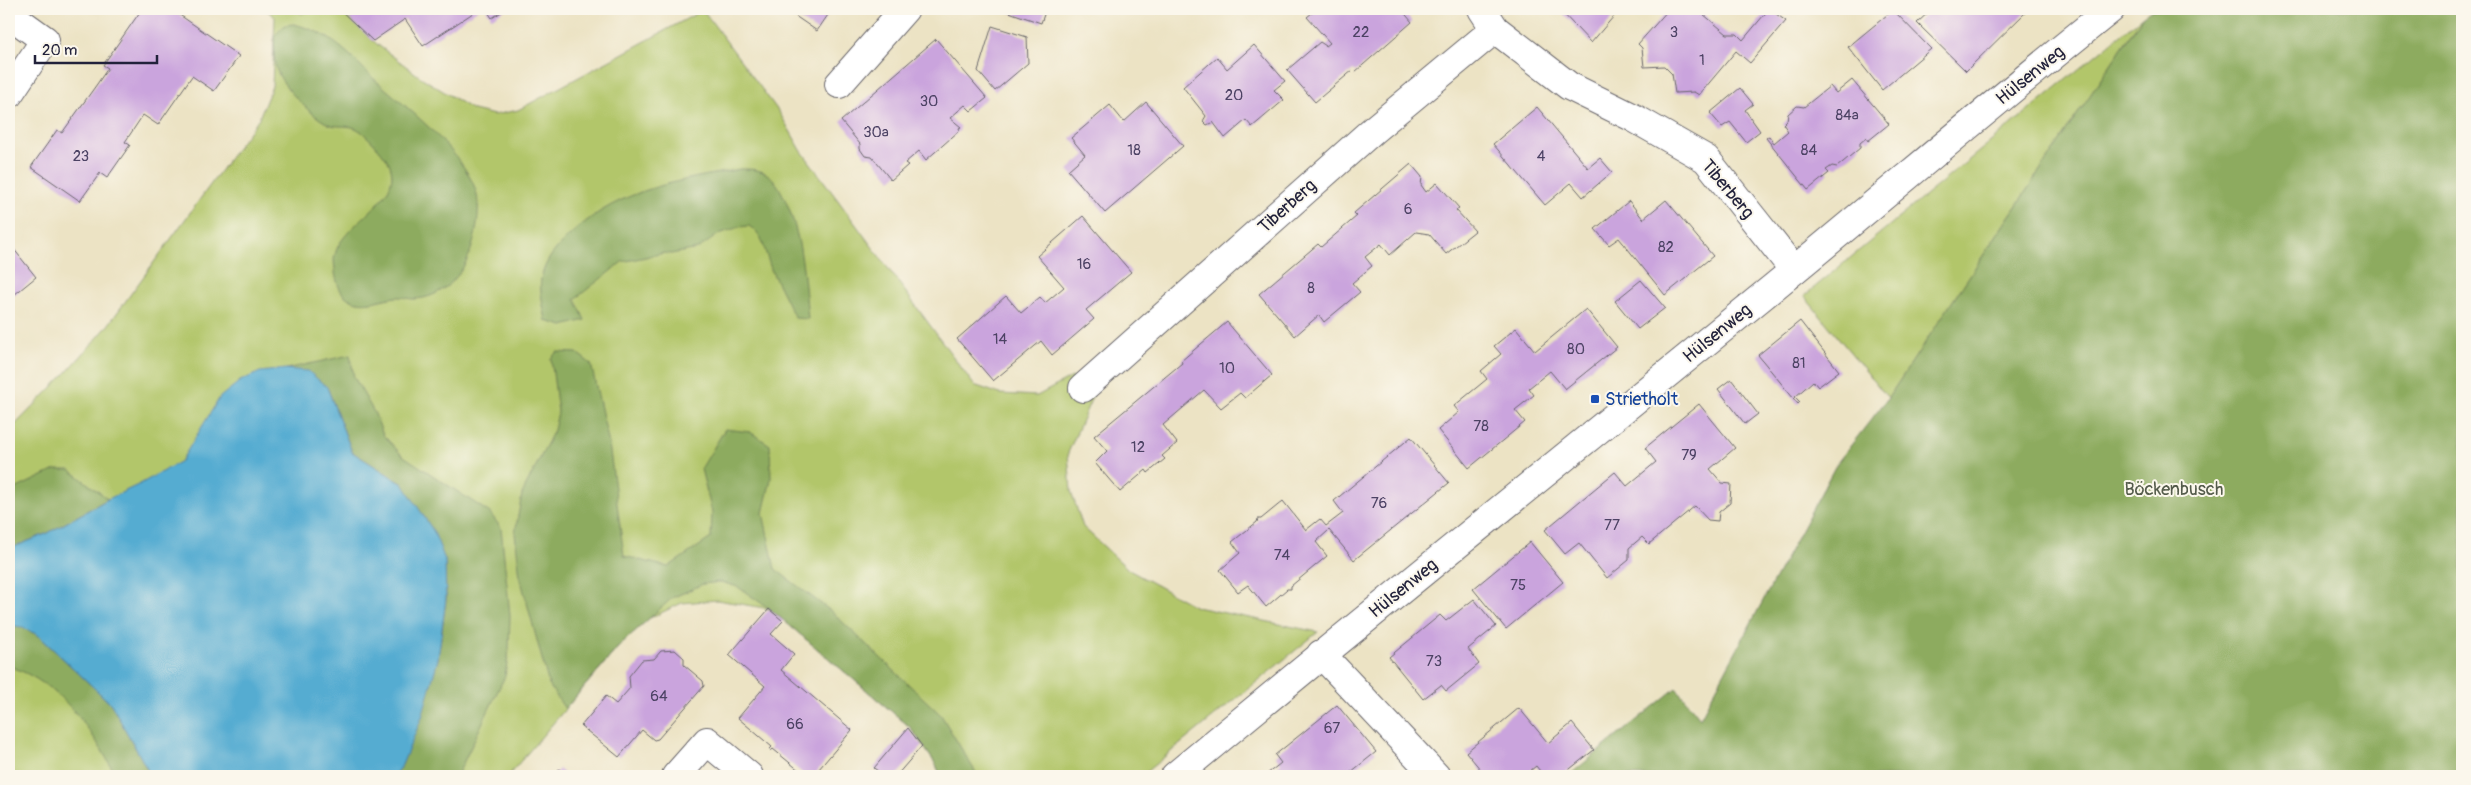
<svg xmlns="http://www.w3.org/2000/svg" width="2471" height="785" font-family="Pangolin,sans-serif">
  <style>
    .green { fill: #b2c66a; stroke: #6a7452 }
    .forest { fill: #8dab5e; stroke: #58664c }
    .water { fill: #54acd1; stroke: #3b6786 }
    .building { fill: #caa4dd }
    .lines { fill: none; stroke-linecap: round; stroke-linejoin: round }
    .minor-casing { stroke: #69666b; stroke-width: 30 }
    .minor { stroke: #fff; stroke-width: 28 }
    .transit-dot { fill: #1a4fb4; stroke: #fbf7ec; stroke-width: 2 }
    .labels { text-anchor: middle; stroke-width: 4; stroke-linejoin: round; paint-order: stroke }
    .number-label { font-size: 15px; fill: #4c4264 }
    .street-label { font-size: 18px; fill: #22223b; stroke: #fbf7ec }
    .transit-label { font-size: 18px; fill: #164399; stroke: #fbf7ec; text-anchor: start }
    .park-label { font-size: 18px; fill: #545b4b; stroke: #fbf7ec }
  </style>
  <rect width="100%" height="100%" fill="#fbf7ec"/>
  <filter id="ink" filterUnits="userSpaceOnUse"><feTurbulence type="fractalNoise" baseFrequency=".02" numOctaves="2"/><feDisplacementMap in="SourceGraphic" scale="10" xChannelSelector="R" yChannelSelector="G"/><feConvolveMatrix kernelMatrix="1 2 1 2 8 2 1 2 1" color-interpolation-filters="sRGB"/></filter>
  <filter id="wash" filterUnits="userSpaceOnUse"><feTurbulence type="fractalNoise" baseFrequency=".0096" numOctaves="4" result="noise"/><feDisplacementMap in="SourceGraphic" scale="20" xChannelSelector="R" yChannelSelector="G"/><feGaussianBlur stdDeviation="1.12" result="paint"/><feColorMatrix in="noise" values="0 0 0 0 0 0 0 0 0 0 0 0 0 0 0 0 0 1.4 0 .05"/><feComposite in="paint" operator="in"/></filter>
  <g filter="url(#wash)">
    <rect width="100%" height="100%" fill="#ece3c4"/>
    <g class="green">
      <path d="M265,9H296L302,14L308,9H339L378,45L419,76L473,110L494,115L518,110L703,10L779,112L801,150L974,385L1000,394L1037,396L1072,377L1093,395L1068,453L1071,491L1083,527L1129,570L1196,607L1318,632L1141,776H941L935,763L910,727L770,609L717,600L682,603L648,619L621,644L508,776H9V431L66,373L106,328L259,118L272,86L275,17Z"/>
      <path d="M2143,16L1888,398L1804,296Z"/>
    </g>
    <g class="forest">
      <path d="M2153,9H2462V776H1568L1676,688L1700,718L1837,463L1888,398L2143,16Z"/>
      <path d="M294,24C308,28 320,32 331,40C346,50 360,65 373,78C405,106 463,151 476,191C482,211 475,244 466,262C456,282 437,299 413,299C409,299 405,297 401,297C382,296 361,312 343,294C339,289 335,277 335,271C335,266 333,260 335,255C342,222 406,200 389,163C384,154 364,131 355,128C348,125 339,127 331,125C314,119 281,86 276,68C273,58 275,46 274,36L285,25Z"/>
      <path d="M740,169C751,169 761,169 770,176C775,180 780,189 783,195C802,234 804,276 808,319L795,318L772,272L761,238L756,231L749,226L739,227L719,234L698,249L671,254L664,253L622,262L575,299L585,320L563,326L546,321C544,308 539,291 541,279C545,259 558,246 572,233C621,188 678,181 740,169Z"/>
      <path d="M557,352L577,353L591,364L609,444L624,556L668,567L711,538L712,512L701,469L725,429L750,432L770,445L771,479L763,513L775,569L832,612L941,715L978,776H941L935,763L910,727L770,609L738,587L721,582L703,584L672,598L621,644L565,709L549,685L520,577L515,533L522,494L554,430L558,412L551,358Z"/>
      <path d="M350,355L354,377L375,414L383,435L402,455L490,513L501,528L510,615L509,650L505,676L457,776H393L402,765L438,659L446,599L445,560L403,484L352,452L327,387L286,369Z"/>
      <path d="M55,470H70L108,499L48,533L9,549V492Z"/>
      <path d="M9,625L21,627L38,635L111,704L151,776H116C92,729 61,684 9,666Z"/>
    </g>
    <path class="water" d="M286,369L308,371L327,387L352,452L403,484L434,532L445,560L446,599L438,659L422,717L402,765L393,776H151L111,704L38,635L21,627L9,625V549L48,533L108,499L140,484L181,461L220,397L240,381L260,372Z"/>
    <g id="blocks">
      <g class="building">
        <path d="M142,9H171L239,56L214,91L192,76L158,125L143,115L125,142L130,145L107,178L100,173L80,201L31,167L57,130L62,133L97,84L108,68L103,65Z"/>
        <path d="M339,9H479L423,46L405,19L373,41Z"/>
        <path d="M486,9H506L492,18Z"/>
        <path d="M785,9H832L817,31Z"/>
        <path d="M1000,9H1046L1041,23Z"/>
        <path d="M1317,9H1401L1412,22L1355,72L1353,70L1315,102L1287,70L1320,42L1326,46L1330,43L1307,17Z"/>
        <path d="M1559,9H1620L1591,43Z"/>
        <path d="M1669,9H1697L1727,34H1737L1743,40L1769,9L1786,21L1750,63L1736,51L1699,95L1694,92L1675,93L1672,74L1664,66L1644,67L1642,48L1638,44Z"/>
        <path d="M1932,9H2029L1966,71L1917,23Z"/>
        <path d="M1893,10L1931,49L1882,90L1848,47Z"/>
        <path d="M992,26L1027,37L1028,63L995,91L978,71Z"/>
        <path d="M936,39L987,98L971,111L965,105L950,118L961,127L959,128L960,130L926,160L919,151L905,163L908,165L891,180L872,157L865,156L860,149V144L841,121Z"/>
        <path d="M1254,45L1285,81L1274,90L1284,100L1252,127L1246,120L1225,138L1213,122L1207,125L1203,121L1206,116L1183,87L1217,57L1227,69Z"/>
        <path d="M1852,80L1889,124L1868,141L1866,138L1860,143V148L1837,167L1832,166L1826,170L1829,173L1808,190L1766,138L1769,136L1774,143L1788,131L1783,124L1787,120L1788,114L1797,106L1804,107L1830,86L1836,93Z"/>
        <path d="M1740,88L1753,104L1745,110L1760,131L1746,142L1730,122L1722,127L1710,113Z"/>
        <path d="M1146,102L1183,146L1105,213L1068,170L1085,155L1071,138L1110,105L1124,122Z"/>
        <path d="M1537,107L1588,168L1600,158L1612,172L1583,197L1571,183L1545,205L1493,144Z"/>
        <path d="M1411,164L1422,177L1421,185L1426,192L1437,183L1459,208L1456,210L1475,231L1446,254L1429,234L1416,232L1390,255L1381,244L1365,257L1372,266L1352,283L1360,292L1324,322L1319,315L1295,336L1259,294L1318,244L1321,247L1357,216L1354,213Z"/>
        <path d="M1666,200L1713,256L1665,295L1619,238L1609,245L1595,229L1629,201L1643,219Z"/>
        <path d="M1083,216L1131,272L1086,310L1094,319L1052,355L1041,341L993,381L957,339L1006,296L1021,313L1040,297L1045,303L1064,287L1037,256Z"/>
        <path d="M9,243L36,277L9,299Z"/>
        <path d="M1641,280L1665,308L1638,329L1615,301Z"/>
        <path d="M1586,309L1617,347L1565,389L1550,371L1529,388L1534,395L1515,410L1525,422L1469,468L1438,430L1459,412L1454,406L1487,379L1481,371L1501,354L1494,346L1516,328L1535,351Z"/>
        <path d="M1800,321L1839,371L1818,387L1813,381L1795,397L1800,402L1798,404L1758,355Z"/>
        <path d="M1227,322L1272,375L1245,398L1240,393L1221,408L1204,390L1163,425L1177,443L1162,456L1165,459L1148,473L1146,470L1120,492L1095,463L1107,451L1094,436L1182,363L1181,361Z"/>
        <path d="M1731,379L1758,414L1745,424L1718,389Z"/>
        <path d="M1699,404L1735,448L1710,469L1722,483L1731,484L1730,503L1719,512L1718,521L1708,520L1695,506L1649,544L1642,537L1629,548V560L1607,578L1579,543L1565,554L1545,530L1615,472L1627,486L1656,462L1645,448Z"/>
        <path d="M1411,437L1449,483L1354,560L1329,530L1316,542L1327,556L1291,586V589H1287L1266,607L1248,585L1238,592L1220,570L1240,553L1232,542L1257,522L1258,519H1261L1283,501L1306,530L1320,519L1326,526L1343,513L1334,501Z"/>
        <path d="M1530,542L1563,582L1506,629L1473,589Z"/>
        <path d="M1474,599L1496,626L1468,649L1479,664L1446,691L1441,685L1423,699L1389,657L1440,615L1446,621Z"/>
        <path d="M769,609L783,621L771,634L794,654L781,670L852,730L813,776H806L773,749L771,751L770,749L772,747L738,718L765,686L729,655Z"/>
        <path d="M675,650L684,658V665L703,681L704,686L658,739L654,740L642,730L619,757L581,726L606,696L616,704L630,688L629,676L642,660L654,659L661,651Z"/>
        <path d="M1337,705L1376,752L1346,776H1269L1267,774L1281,763L1275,755Z"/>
        <path d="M1519,708L1548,743L1572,723L1594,750L1561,776H1544L1536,766L1524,776H1486L1466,752Z"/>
        <path d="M908,728L922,746L896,776H884L874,768Z"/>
        <path d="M559,769L567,776H553Z"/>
      </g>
    </g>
  </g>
  <g filter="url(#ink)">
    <use href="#blocks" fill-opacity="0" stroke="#69666b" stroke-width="1"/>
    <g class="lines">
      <g class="minor-casing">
        <g id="minor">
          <path d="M1482,9L1495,29L1569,86L1634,118L1706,159L1794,270"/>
          <path d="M9,14L45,40L9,94"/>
          <path d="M839,84L905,9"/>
          <path d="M1083,388L1372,131L1495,29"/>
          <path d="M1321,654L1436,776"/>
          <path d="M676,776L707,741L749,776"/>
          <path d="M1175,776C1379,606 1587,440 1792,272C1899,184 2003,95 2111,9"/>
        </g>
      </g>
      <use href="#minor" class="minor"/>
    </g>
  </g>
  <rect class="transit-dot" x="1590" y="394" width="10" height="10" rx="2.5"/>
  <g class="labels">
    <g class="number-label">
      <text x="1361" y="37">22</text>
      <text x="1674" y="37">3</text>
      <text x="1702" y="65">1</text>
      <text x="1234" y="100">20</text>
      <text x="929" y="106">30</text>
      <text x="1847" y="120">84a</text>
      <text x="876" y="137">30a</text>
      <text x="1134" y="155">18</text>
      <text x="1809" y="155">84</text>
      <text x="81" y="161">23</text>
      <text x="1541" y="161">4</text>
      <text x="1408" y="214">6</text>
      <text x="1666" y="252">82</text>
      <text x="1084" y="269">16</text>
      <text x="1311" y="293">8</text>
      <text x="1000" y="344">14</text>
      <text x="1576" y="354">80</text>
      <text x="1799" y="368">81</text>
      <text x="1227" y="373">10</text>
      <text x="1481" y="431">78</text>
      <text x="1138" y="452">12</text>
      <text x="1689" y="460">79</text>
      <text x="1379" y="508">76</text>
      <text x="1612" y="530">77</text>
      <text x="1282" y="560">74</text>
      <text x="1518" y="590">75</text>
      <text x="1434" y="666">73</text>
      <text x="659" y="701">64</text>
      <text x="795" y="729">66</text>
      <text x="1332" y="733">67</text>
    </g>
    <g class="street-label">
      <text transform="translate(2030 75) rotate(-39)" y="6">Hülsenweg</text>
      <text transform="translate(1728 189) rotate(50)" y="6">Tiberberg</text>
      <text transform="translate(1287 206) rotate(-42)" y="6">Tiberberg</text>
      <text transform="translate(1717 333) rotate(-39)" y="6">Hülsenweg</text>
      <text transform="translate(1403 588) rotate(-39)" y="6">Hülsenweg</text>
    </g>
    <g class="transit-label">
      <text x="1605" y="405">Strietholt</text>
    </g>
    <g class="park-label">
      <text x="2174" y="495">Böckenbusch</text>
    </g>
  </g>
  <rect width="2471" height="785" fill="none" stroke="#fbf7ec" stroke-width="30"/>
  <path d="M35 55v8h122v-8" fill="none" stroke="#22223b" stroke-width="2.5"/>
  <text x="42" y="55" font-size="15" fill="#22223b" stroke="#fbf7ec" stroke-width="4" paint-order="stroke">20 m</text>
</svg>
